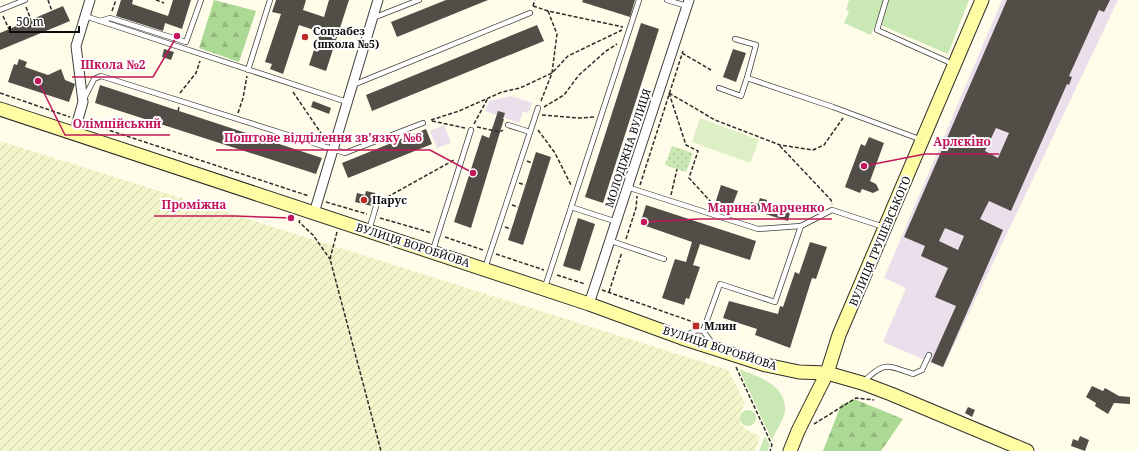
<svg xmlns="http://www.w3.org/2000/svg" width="1138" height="451" font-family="'Noto Serif',serif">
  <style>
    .industrial { fill: #eadfea }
    .farmland { fill: url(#farmland-furrows) }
    .grass { fill: #cae8b4 }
    .forest { fill: url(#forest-firs) }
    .park { fill: url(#park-dots) }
    .pitch { fill: #ddefc5 }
    .building { fill: #534d47; fill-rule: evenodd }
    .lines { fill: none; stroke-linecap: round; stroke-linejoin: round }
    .service-casing { stroke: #3e3e3e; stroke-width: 6 }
    .minor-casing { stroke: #3e3e3e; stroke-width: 11 }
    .secondary-casing { stroke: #2d2d2d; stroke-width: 15 }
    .path { stroke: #2d2d2d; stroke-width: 1.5; stroke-dasharray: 4 2; stroke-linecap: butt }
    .service { stroke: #fff; stroke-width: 4.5 }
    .minor { stroke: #fff; stroke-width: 9 }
    .secondary { stroke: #fffda4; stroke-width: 13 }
    .poi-dot { fill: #b92b24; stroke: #fff; stroke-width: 1.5 }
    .labels { text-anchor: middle; stroke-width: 4; stroke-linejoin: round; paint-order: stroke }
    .poi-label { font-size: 11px; font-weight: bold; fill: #0b0b0b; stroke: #fff; text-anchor: start }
    .street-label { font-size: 11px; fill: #0b0b0b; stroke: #fff }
    .leader { fill: none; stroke: #c2185b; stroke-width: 1.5 }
    .callout-dot { fill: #c2185b; stroke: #fff; stroke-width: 1.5 }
    .callout-label { font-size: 12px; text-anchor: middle; font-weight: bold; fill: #c2185b; stroke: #fff; stroke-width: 4; stroke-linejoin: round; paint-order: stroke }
  </style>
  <defs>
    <pattern id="farmland-furrows" width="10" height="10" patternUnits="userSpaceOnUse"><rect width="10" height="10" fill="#f4f4ca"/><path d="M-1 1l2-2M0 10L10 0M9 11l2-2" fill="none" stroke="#d0d0ac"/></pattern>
    <pattern id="forest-firs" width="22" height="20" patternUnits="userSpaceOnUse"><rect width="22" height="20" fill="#acd993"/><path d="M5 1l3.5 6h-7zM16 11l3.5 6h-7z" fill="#93b97d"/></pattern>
    <pattern id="park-dots" width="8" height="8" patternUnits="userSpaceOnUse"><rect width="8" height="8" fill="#cae8b4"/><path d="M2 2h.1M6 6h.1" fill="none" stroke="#acc699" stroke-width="1.8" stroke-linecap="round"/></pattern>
  </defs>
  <rect width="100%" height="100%" fill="#fffde9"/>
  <g class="industrial">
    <path d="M1002,0H1118L943,368L883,342L906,288L884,278Z"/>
    <path d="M511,96L532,103L528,113L523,111L519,123L485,111L489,101Z"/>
    <path d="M444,125L451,143L437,148L430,131Z"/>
  </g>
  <path class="farmland" d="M0,141L728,370L745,403L741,411L740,422L745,429L760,437L755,451H0Z"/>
  <g class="grass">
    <path d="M849,0H969L948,54L876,23L871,35L844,23L849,12L846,10Z"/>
    <path d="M739,369C757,376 787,385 785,411C785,417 775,433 772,440Z"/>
    <circle cx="748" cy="418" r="8"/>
    <path d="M765,436L770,445L767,451H759Z"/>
  </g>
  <g class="forest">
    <path d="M214,0L256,11L239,62L199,48Z"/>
    <path d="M854,399L903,419L881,451H823L841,405Z"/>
  </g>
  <path class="park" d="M672,146L693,153L686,172L665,165Z"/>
  <path class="pitch" d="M700,118L759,140L750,163L692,142Z"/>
  <g class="building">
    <path d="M121,0H133L132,4L168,16L173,0H191L182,29L165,23L163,31L116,16Z"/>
    <path d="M276,0H306L303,10L324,17L329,0H349L326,71L309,65L320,32L299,25L283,74L270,69L272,64L265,62L281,14L272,12Z"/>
    <path d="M446,0H488L397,37L391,22Z"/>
    <path d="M583,0H635L630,17L582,2Z"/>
    <path d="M1007,0H1110L1104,12L1099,10L1069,76L1072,77L1069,85L1067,84L1011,211L989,201L980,219L1003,230L943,367L931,362L956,306L935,297L948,268L921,256L925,246L904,237ZM996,128L1009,133L998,158L985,151ZM945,228L964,236L958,250L939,241Z"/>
    <path d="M63,6L70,21L0,50V33Z"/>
    <path d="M641,23L659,29L603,203L585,197Z"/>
    <path d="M537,25L544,41L372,111L366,95Z"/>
    <path d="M164,49L174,52L171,60L162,57Z"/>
    <path d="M733,49L746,53L736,82L723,77Z"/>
    <path d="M19,59L27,62L25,67L48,75L61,69L65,80L75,84L69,102L8,82L14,64L17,65Z"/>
    <path d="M100,85L322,158L316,174L95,103Z"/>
    <path d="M313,101L331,108L329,114L311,107Z"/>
    <path d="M498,111L505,113L503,119H504L471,228L454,222L482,135L489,138Z"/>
    <path d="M426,129L432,144L348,178L342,163Z"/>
    <path d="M869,137L884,143L870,181L876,184L879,190L873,193L862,189L860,193L845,187L861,144L865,146Z"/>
    <path d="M536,152L551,157L523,245L508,240Z"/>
    <path d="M721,185L738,191L731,209L715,204Z"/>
    <path d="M366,191L375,193L372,206L355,202L357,193L365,195Z"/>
    <path d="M760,198L767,200L766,206L790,213L788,221L749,209L751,202L758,204Z"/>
    <path d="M646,205L756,241L750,260L700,244L693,265L700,267L689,299L686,298L684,305L662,298L675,259L686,262L692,242L640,224Z"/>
    <path d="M578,218L595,224L580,271L563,266Z"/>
    <path d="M810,242L827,247L816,279L812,278L790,348L755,335L757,329L723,318L729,301L778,314L780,306L783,307L795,272L799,274Z"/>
    <path d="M1092,386L1103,391L1105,388L1119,396L1130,397V404L1114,403L1108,414L1095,406L1096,403L1086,397Z"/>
    <path d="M968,407L975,410L972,417L965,413Z"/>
    <path d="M1080,436L1089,440L1085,451L1071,446L1073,439L1078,441Z"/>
  </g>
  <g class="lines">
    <g class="service-casing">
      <g id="service">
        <path d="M667,0L687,6"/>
        <path d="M886,0L877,30L953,64"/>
        <path d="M0,10L25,0"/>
        <path d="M85,16L347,102"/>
        <path d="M373,18L419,0"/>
        <path d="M100,21L110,18L186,42L201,0"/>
        <path d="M735,39L756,45L747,78L833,107L922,140"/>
        <path d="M248,70L270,0"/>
        <path d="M353,85L530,13"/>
        <path d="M719,88L741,96L747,78"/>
        <path d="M84,99L94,79L101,76L345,153L423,123"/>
        <path d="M508,125L530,132"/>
        <path d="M627,187L758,229L801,226"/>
        <path d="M571,207L617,222"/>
        <path d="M369,230L377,203"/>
        <path d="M611,241L664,259"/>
        <path d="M433,250L471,130"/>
        <path d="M485,268L538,108"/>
        <path d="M545,287L639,0"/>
        <path d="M703,331L720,284L775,302L801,226L832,210L884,227"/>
        <path d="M685,336L697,330L703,331L713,344"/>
        <path d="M863,382C885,361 886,365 913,374L922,370L929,355"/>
      </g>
    </g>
    <g class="minor-casing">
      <g id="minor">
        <path d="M74,133L83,102L76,46L90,0"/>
        <path d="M314,213L378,0"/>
        <path d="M589,304L689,0"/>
      </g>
    </g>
    <g class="secondary-casing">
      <g id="secondary">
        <path d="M0,109L589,304L682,338L766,365L799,372L827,373L862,383L891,394L1027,451"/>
        <path d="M790,451L798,431L827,373L839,335L982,0"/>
      </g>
    </g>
    <g class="path">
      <path d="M48,0L52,11"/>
      <path d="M156,0L164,3"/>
      <path d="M533,6L548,11L623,27"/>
      <path d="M533,6L535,0"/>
      <path d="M26,7L31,20"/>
      <path d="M112,11L116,0"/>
      <path d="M3,16L9,29"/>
      <path d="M682,53L711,70"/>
      <path d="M293,92L325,139"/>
      <path d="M0,93L70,117"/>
      <path d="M180,93L196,73L200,61"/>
      <path d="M669,93L715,120L780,145L813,150L824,145L843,118"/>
      <path d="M669,93L686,145L698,151L689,178L711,202L709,207"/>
      <path d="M541,101L552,73L557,34L548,11"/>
      <path d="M544,107L564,95L579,75L606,51L617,44"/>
      <path d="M178,111L179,107"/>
      <path d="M238,113L243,98L247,76"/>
      <path d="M542,115L579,118L594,117"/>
      <path d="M431,120L459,111L502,92L520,88L552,73L568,56L622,30"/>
      <path d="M432,121L465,128"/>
      <path d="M87,123L309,196"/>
      <path d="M474,124L488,98"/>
      <path d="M477,127L500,132L503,130"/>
      <path d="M538,130L555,153L571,185"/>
      <path d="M267,140L268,135"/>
      <path d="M780,146L831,200L832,204"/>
      <path d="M527,161L532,163"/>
      <path d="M519,183L525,185"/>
      <path d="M640,185L683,51"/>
      <path d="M671,195L677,169"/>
      <path d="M382,200L454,160"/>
      <path d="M326,202L367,214"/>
      <path d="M512,205L518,207"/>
      <path d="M380,218L432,233"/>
      <path d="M300,220L299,222L313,235L330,259"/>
      <path d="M505,227L511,229"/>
      <path d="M337,232L330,259L381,451"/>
      <path d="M445,237L483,250"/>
      <path d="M626,239L636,208L637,196"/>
      <path d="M496,254L544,270"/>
      <path d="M557,275L585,284"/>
      <path d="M602,290L696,323"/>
      <path d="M609,292L622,252"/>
      <path d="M736,367L772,445L770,451"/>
      <path d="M814,424L856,398L874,400"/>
    </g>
    <use href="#service" class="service"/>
    <use href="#minor" class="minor"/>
    <use href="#secondary" class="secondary"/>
  </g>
  <g class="poi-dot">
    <circle cx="305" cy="37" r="4"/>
    <circle cx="364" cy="200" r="4"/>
    <rect x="692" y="322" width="8" height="8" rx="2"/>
  </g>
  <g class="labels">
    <g class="poi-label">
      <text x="313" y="35">Соцзабез<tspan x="313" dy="13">(школа №5)</tspan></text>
      <text x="372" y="204">Парус</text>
      <text x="704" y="330">Млин</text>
    </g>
    <g class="street-label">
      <text transform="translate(628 148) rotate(-72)" y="4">МОЛОДІЖНА ВУЛИЦЯ</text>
      <text transform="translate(880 241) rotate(-67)" y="4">ВУЛИЦЯ ГРУШЕВСЬКОГО</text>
      <text transform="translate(413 245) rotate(18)" y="4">ВУЛИЦЯ ВОРОБЙОВА</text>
      <text transform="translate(720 348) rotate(18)" y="4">ВУЛИЦЯ ВОРОБЙОВА</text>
    </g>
  </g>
  <path class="leader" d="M177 36L153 77H72M38 81L65 135H170M473 173L430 150H216M864 166L925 154H999M291 218L235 216H154M644 222L699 219H832"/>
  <g class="callout-dot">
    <circle cx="177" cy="36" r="4"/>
    <circle cx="38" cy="81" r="4"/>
    <circle cx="473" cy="173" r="4"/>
    <circle cx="864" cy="166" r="4"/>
    <circle cx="291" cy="218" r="4"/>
    <circle cx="644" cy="222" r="4"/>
  </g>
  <g class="callout-label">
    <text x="113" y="69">Школа №2</text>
    <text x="117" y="128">Олімпійський</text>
    <text x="323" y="142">Поштове відділення зв'язку №6</text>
    <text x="962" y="146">Арлєкіно</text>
    <text x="194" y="209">Проміжна</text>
    <text x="766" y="212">Марина Марченко</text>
  </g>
  <path d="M10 26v6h69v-6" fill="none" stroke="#0b0b0b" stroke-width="2"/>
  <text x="16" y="26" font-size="12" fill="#0b0b0b" stroke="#ffffff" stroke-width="3" paint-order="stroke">50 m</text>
</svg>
